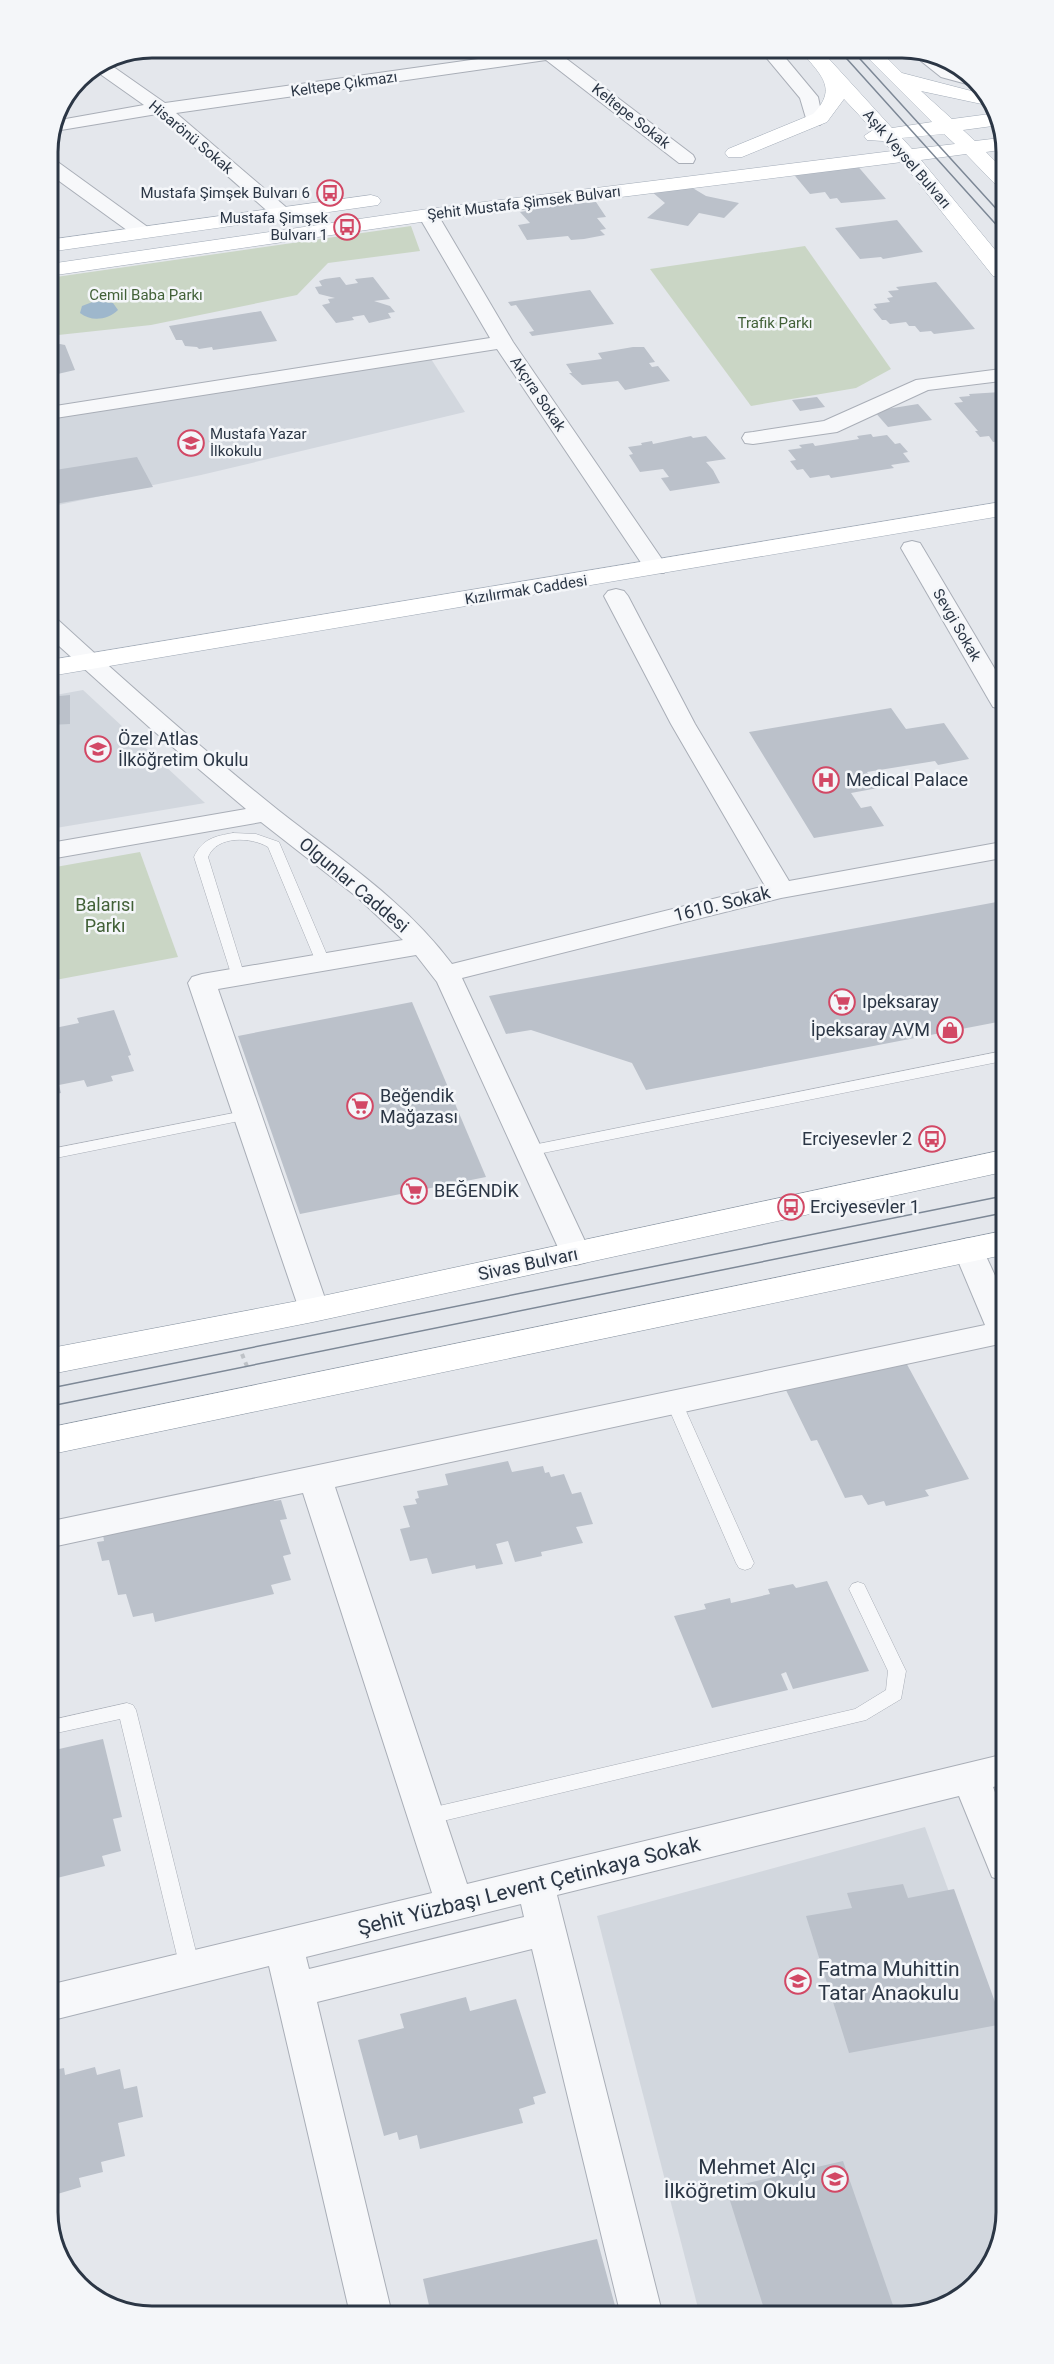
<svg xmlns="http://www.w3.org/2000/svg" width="1054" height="2364" viewBox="0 0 1054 2364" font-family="Roboto,sans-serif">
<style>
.built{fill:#d2d7de}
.green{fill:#cad6c5}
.water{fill:#9eb7cc}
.building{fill:#bbc1ca}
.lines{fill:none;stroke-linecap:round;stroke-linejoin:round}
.lane-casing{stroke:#a9aeb7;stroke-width:1}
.street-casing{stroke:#a9aeb7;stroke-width:2}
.primary-casing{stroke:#a3acb8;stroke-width:1}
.highway-casing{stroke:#8b96a3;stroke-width:1}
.path{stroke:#bec2c7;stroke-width:4;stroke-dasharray:4.5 4.5;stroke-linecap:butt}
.lane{fill:#f7f8fa;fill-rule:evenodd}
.street{fill:#f7f8fa;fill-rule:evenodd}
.primary{fill:#fff;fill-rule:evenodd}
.highway{fill:#fff;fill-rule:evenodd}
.tram{stroke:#7d8896;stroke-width:1.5}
.labels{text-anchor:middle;stroke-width:5;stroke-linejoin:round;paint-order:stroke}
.far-street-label{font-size:15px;fill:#2b3645;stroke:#f4f6f9}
.far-poi-label{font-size:15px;fill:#2b3645;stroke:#f4f6f9;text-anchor:end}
.far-park-label{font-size:15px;fill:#426138;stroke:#f4f6f9}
.poi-label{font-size:18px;fill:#2b3645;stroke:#f4f6f9;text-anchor:start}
.street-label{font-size:18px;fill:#2b3645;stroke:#f4f6f9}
.park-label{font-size:18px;fill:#426138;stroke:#f4f6f9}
.near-street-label{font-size:21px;fill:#2b3645;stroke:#f4f6f9}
.near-poi-label{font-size:21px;fill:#2b3645;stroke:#f4f6f9;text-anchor:start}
.rim{fill:none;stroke:#2b3645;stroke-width:3}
</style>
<rect width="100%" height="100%" fill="#e4e7ec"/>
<!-- built -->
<g class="built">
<polygon points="426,351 465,412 201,475 49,507 49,408"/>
<polygon points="83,690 205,803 50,829 50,696"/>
<polygon points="925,1827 1006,2046 1006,2212 988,2270 936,2310 699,2312 597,1916"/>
</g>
<!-- green -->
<g class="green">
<polygon points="411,226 420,251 328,263 297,295 151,325 49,336 49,278"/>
<polygon points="805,246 891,369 856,388 751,406 650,269"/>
<polygon points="140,852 178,957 50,981 50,868"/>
</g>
<!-- water -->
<path class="water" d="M95,301L113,303L118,310C108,320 91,322 80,313L82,306Z"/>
<!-- building -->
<g class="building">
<polygon points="855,163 886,199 841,203 837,198 830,199 825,192 810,194 791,171"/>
<polygon points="686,184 706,196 739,203 724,218 699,213 688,226 647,218 665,203 651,191"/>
<polygon points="555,202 558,205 596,202 606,217 597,218 606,229 600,230 605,235 584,239 571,240 568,236 527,240 518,225 530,223 520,212 526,211 522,205"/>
<polygon points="897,220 923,252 883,259 881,257 860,259 835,228"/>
<polygon points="340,277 346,285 358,283 355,279 373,277 390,299 374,301 390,306 395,312 388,313 391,318 369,323 364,315 352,317 354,320 336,323 322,305 330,303 328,299 335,298 319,294 315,287 322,286 319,281 325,279"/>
<polygon points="936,282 975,329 934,334 931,331 920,332 915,326 909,326 906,322 890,324 886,320 882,320 873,309 877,308 874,304 890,302 887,298 893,297 888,291 899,290 896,287"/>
<polygon points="590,290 614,324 532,336 529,332 534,331 516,305 511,306 508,302"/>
<polygon points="261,311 277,341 213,350 212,347 199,349 197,347 185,346 182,340 176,340 169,326"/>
<polygon points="60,344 65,345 75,370 49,376 49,346"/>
<polygon points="633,347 644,347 655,362 649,363 652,367 658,366 670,381 625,390 618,381 582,385 569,373 572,373 566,364 602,359 598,353"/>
<polygon points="1001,392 1001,441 993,442 989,436 980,437 975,431 978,431 954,403 963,402 959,397 970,396 969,394"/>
<polygon points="817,397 825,407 800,411 792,400"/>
<polygon points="918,404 932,420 888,427 874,411"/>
<polygon points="871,434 873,437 887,435 895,444 900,443 908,452 903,453 910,462 891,465 894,468 831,478 829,475 810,478 803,469 797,470 790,461 796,460 788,450 802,448 799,445 813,443 815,446 859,439 857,436"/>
<polygon points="691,436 693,438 706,436 726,459 706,462 713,470 720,483 670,491 661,478 669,477 663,469 640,472 629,455 633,454 628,447 642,445 641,443 652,441 653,444"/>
<polygon points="137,457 153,487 49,505 49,471"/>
<polygon points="70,695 70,724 50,725 50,697"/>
<polygon points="891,708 906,729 944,723 969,759 938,765 935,761 867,772 878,788 851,793 861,808 871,806 884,826 814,838 749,732"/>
<polygon points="1002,901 1003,1021 646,1090 632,1063 531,1030 506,1034 489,996"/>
<polygon points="412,1002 486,1177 300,1214 238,1036"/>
<polygon points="114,1010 131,1055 128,1056 134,1071 111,1076 113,1081 87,1087 84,1080 59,1085 61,1093 51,1095 50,1029 79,1023 77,1018"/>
<polygon points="903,1357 969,1479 925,1490 929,1496 886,1506 884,1501 868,1505 862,1495 845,1498 817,1440 811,1441 783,1384"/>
<polygon points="508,1461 512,1472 543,1466 545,1473 549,1472 551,1477 564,1474 572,1494 581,1492 593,1524 576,1527 583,1543 541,1552 542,1556 515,1562 508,1541 496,1544 503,1564 476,1569 475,1565 432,1574 427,1558 410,1561 400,1529 410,1527 403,1506 417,1504 415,1499 419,1498 417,1491 448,1485 445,1474"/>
<polygon points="272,1496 274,1501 281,1500 287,1519 280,1520 291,1554 283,1556 291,1580 271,1585 274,1594 155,1622 153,1613 133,1617 126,1594 118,1595 109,1560 102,1561 97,1542 104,1541 103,1535"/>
<polygon points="827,1581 869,1671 793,1689 786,1672 781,1674 788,1690 712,1708 674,1616 706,1609 704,1604 730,1598 731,1603 770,1594 768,1589 793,1584 796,1588"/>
<polygon points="103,1739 122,1817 113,1819 121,1851 102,1856 105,1866 53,1879 52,1746 58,1744 59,1749"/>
<polygon points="903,1884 908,1898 954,1889 1003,2024 849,2053 806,1916 852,1908 847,1893"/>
<polygon points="466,1997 470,2011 516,1999 546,2093 533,2097 535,2104 519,2109 523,2123 420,2149 417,2135 399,2140 397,2132 384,2136 358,2040 404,2028 400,2014"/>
<polygon points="95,2067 97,2075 120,2069 124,2089 137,2086 143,2117 118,2123 125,2156 101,2162 103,2172 79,2178 81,2187 54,2195 53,2070 64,2068 65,2075"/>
<polygon points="843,2161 895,2311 765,2312 726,2188"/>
<polygon points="597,2239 617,2313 431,2314 423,2279"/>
</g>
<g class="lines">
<!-- lane casing -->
<g class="lane-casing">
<g id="lane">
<path d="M233,833L256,834L279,842L330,962L328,965H318L316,962L268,847C251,837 217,835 208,857L245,977L238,981L233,980L194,857C202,839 215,836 233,833Z"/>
<polygon points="1003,1051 1003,1061 528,1156 521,1151 528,1146"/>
<polygon points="249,1110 254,1112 256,1115 254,1118 51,1159 51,1149"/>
<polygon points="674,1396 680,1398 682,1402 754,1563 751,1568 745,1570 739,1568 736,1563 666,1402 668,1398"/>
<polygon points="858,1582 864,1584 906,1671 901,1699 866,1720 426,1825 419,1823 417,1817 419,1811 426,1809 855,1709 886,1690 888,1671 849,1589 852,1584"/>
<polygon points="127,1703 133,1705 136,1710 200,1968 197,1974 190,1977 183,1974 180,1968 120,1719 52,1734 52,1720"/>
</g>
</g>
<!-- street casing -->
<g class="street-casing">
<g id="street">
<polygon points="778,49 818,97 823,121 820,125 808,125 800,98 760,50"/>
<polygon points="571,51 564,57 693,155 695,159 693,163 679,163 546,60 176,113 287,208 290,212 280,218 273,216 157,114 55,131 60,120 144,105 93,69 105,61 165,103 528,52"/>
<polygon points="915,51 969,75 978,87 941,77 916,57"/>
<polygon points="48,159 55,160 149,228 152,232 149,236 135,236 48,173"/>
<polygon points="428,209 438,215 513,342 668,568 664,573 648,573 497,349 49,419 49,407 490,338 418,215"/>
<polygon points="1001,369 1001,381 928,390 837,432 753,444 745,443 742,438 745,433 753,432 824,421 916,380"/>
<polygon points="912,541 920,543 923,548 1002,681 1002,709 993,707 990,702 901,548 904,543"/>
<path d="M616,589L624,591L628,596L695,724L789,881L1002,842V858L781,898L462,978L591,1254L587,1262L576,1265L565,1262L561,1254L437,982L416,955L218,989L329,1310L324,1318L313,1321L302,1318L188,983L192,977L202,974L403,940L357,897L261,822L50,859V843L246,809L149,727L49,637V617L57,619C129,685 202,749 278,810C339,858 405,901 452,964L765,886L671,724L604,596L608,591Z"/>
<path d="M968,1238L979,1241L1004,1295V1343L335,1487L467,1884L1005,1754V1784L993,1787L1005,1818V1882L992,1877L959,1796L557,1895L662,2312H620L532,1949L317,2002L392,2314H350L269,1966L53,2020V1984L432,1893L303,1493L52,1547V1521L985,1325L953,1249L957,1241ZM521,1904L524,1917L309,1969L306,1957Z"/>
</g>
</g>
<!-- primary casing -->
<g class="primary-casing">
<g id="primary">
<path d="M800,49H820L892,128L932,122L859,49H878L902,73L983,94L991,106L921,91L952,119L997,113L1000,125L963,130L975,141L1000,138V150L986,152L1000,166L1001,185L994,183L966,154L921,160L1001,257V277L993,276L902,162L428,221L49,276V264L428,209L892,151L883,141L867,140L864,136L873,130L844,99L827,122L742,157H728L725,153L728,149L813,114C841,86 816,72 800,49ZM944,134L955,144L912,149L902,138Z"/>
<polygon points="371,195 378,197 381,201 378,205 48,252 48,240"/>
<polygon points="1001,502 1001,516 50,676 50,660"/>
</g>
</g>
<!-- highway casing -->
<g class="highway-casing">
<g id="highway">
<polygon points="1003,1150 1003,1172 313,1322 51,1374 51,1348 313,1298"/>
<polygon points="1003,1231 1003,1255 52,1454 52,1427"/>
</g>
</g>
<!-- path -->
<polyline class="path" points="242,1354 248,1369"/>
<!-- lane -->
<use href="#lane" class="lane"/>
<!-- street -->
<use href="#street" class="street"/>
<!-- primary -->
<use href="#primary" class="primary"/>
<!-- highway -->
<use href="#highway" class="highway"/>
<!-- tram -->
<g class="tram">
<polyline points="838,49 1001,230"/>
<polyline points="851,49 1001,214"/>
<polyline points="51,1388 1003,1196"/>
<polyline points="51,1406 1003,1213"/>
</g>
</g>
<!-- icons -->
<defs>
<g id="bus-ring" transform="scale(1.35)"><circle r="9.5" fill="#f4f6f9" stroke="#d24865" stroke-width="1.5"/><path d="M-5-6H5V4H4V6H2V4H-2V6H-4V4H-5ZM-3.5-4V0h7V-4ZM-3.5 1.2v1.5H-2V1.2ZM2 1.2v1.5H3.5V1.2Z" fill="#d24865"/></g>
<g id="school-ring" transform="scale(1.35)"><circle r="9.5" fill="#f4f6f9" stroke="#d24865" stroke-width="1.5"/><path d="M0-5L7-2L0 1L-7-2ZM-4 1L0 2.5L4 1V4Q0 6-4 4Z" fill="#d24865"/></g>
<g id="hospital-ring" transform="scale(1.35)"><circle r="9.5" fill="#f4f6f9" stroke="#d24865" stroke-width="1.5"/><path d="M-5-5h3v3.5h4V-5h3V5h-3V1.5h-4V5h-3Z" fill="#d24865"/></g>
<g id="supermarket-ring" transform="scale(1.35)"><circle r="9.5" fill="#f4f6f9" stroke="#d24865" stroke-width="1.5"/><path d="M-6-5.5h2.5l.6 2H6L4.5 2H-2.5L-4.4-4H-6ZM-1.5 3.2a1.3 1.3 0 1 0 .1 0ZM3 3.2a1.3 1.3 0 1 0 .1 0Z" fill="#d24865"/></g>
<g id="shop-ring" transform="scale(1.35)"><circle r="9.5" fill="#f4f6f9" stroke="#d24865" stroke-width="1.5"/><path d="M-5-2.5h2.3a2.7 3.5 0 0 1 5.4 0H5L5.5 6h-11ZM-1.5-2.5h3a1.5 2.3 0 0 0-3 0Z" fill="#d24865"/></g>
</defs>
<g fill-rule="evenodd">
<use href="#bus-ring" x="330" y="193"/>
<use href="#bus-ring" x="347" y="227"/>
<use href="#school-ring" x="191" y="443"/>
<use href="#school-ring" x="98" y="749"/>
<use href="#hospital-ring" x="826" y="780"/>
<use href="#supermarket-ring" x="842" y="1002"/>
<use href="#shop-ring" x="950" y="1030"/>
<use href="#supermarket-ring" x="360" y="1106"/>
<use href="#bus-ring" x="932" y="1139"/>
<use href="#supermarket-ring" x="414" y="1191"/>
<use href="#bus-ring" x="791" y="1207"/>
<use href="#school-ring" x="798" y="1981"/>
<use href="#school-ring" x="835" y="2179"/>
</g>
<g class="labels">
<!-- far-street labels -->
<g class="far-street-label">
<text transform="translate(344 84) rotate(-8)" y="5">Keltepe Çıkmazı</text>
<text transform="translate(631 116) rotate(38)" y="5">Keltepe Sokak</text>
<text transform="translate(191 137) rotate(40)" y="5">Hisarönü Sokak</text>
<text transform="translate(907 159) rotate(49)" y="5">Aşık Veysel Bulvarı</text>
<text transform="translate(524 203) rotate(-7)" y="5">Şehit Mustafa Şimsek Bulvarı</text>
<text transform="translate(538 394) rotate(56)" y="5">Akçıra Sokak</text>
<text transform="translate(526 590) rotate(-9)" y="5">Kızılırmak Caddesi</text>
<text transform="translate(957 625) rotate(60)" y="5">Sevgi Sokak</text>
</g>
<!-- far-poi labels -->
<g class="far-poi-label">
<text x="310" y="198">Mustafa Şimşek Bulvarı 6</text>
<text x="328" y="223">Mustafa Şimşek<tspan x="328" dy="17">Bulvarı 1</tspan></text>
<text x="210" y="439" text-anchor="start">Mustafa Yazar<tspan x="210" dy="17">İlkokulu</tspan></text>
</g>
<!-- far-park labels -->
<g class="far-park-label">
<text x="146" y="300">Cemil Baba Parkı</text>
<text x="775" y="328">Trafik Parkı</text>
</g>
<!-- poi labels -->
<g class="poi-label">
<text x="118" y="745">Özel Atlas<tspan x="118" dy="21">İlköğretim Okulu</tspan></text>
<text x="846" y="786">Medical Palace</text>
<text x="862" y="1008">Ipeksaray</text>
<text x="930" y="1036" text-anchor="end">İpeksaray AVM</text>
<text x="380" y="1102">Beğendik<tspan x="380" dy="21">Mağazası</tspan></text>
<text x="912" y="1145" text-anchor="end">Erciyesevler 2</text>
<text x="434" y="1197">BEĞENDİK</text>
<text x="810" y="1213">Erciyesevler 1</text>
</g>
<!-- street labels -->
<g class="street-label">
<text transform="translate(354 885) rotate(40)" y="6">Olgunlar Caddesi</text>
<text transform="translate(722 904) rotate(-14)" y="6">1610. Sokak</text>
<text transform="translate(528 1264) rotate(-12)" y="6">Sivas Bulvarı</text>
</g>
<!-- park labels -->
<g class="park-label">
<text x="105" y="911">Balarısı<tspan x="105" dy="21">Parkı</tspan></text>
</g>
<!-- near-street labels -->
<g class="near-street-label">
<text transform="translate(529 1886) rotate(-14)" y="7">Şehit Yüzbaşı Levent Çetinkaya Sokak</text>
</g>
<!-- near-poi labels -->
<g class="near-poi-label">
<text x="818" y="1976">Fatma Muhittin<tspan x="818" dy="24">Tatar Anaokulu</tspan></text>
<text x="816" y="2174" text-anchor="end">Mehmet Alçı<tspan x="816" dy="24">İlköğretim Okulu</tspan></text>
</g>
</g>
<!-- crop -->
<path d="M0 0H1054V2364H0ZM152 58H902A94 94 0 0 1 996 152V2212A94 94 0 0 1 902 2306H152A94 94 0 0 1 58 2212V152A94 94 0 0 1 152 58Z" fill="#f4f6f9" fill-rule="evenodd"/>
<path class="rim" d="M152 58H902A94 94 0 0 1 996 152V2212A94 94 0 0 1 902 2306H152A94 94 0 0 1 58 2212V152A94 94 0 0 1 152 58Z"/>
</svg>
